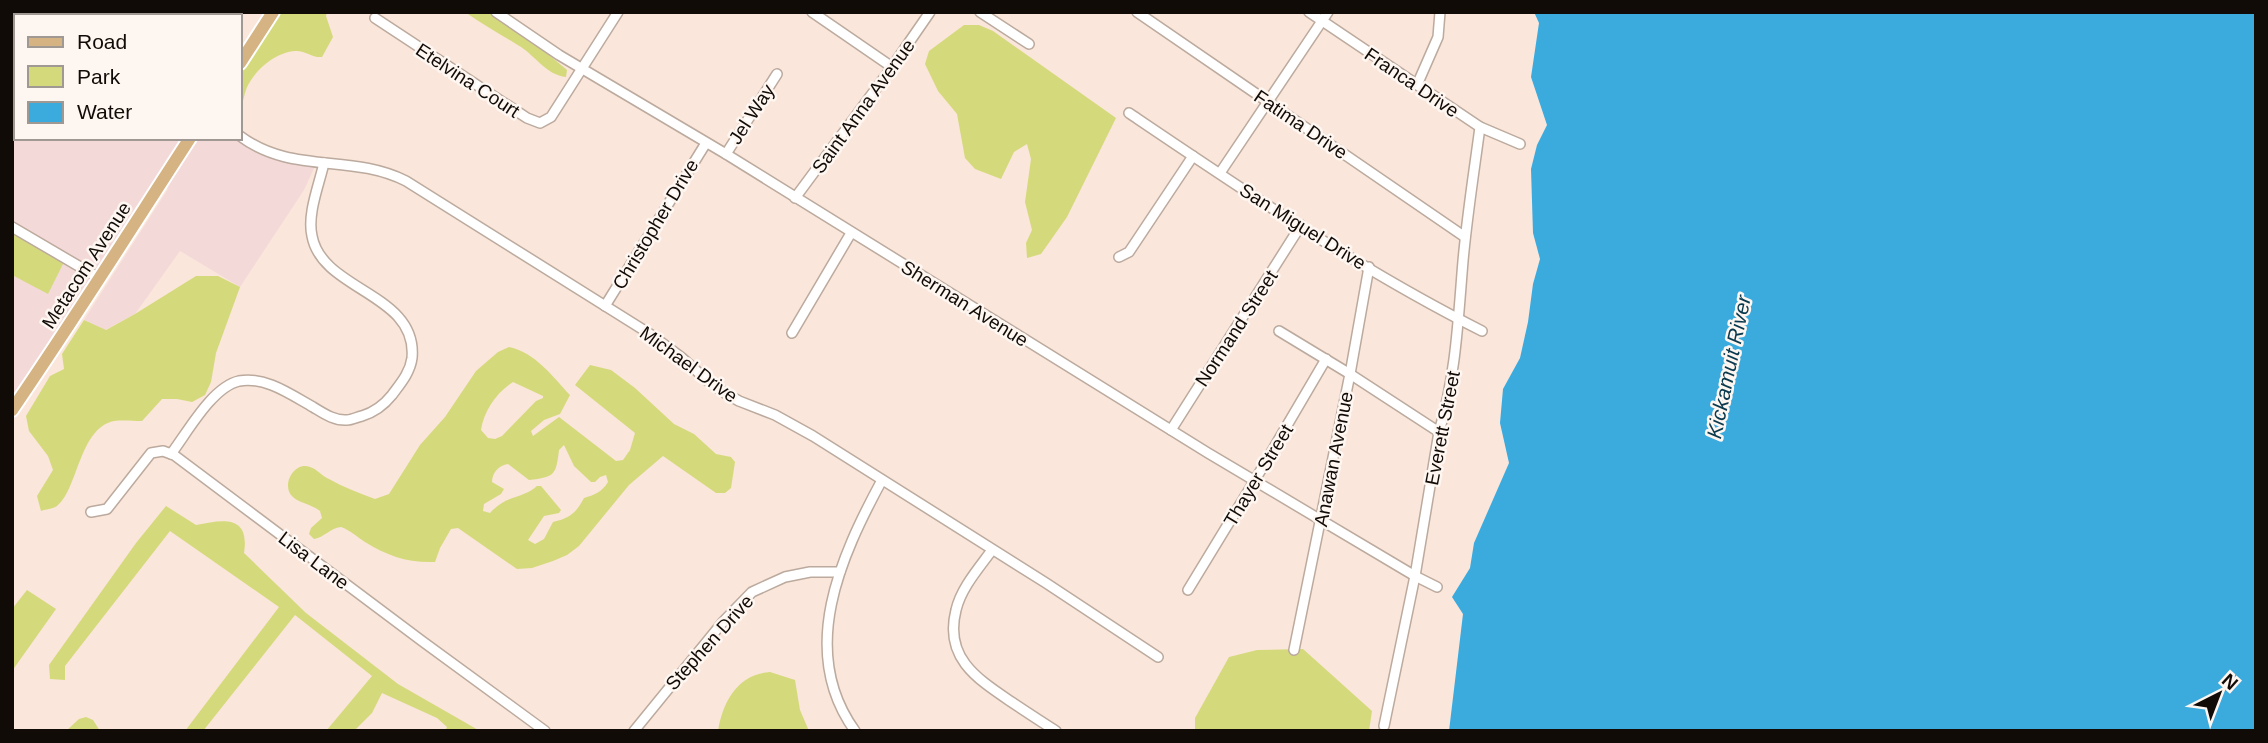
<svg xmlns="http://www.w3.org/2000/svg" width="2268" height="743" viewBox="0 0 2268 743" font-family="Helvetica,sans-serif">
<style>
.commercial{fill:#f4d9d9}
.industrial{fill:#eddecb}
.green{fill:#d4da7b;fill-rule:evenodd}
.water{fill:#3baadd}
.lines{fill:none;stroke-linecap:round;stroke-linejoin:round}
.minor-casing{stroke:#bcaa9e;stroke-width:12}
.major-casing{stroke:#fff;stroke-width:16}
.minor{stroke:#fff;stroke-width:9}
.major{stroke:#d5b383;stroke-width:12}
.labels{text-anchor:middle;stroke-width:5;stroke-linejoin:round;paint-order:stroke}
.street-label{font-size:19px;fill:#110b07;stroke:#fef6f1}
.water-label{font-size:21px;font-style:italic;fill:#09394e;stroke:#fef6f1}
</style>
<rect width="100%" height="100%" fill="#fae6da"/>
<!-- commercial -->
<polygon class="commercial" points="12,12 37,12 42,16 16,16 16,138 233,138 270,157 315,166 304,190 240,287 180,251 135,314 105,330 84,320 168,189 153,181 24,385 12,399 12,275 28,282 12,231"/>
<!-- industrial -->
<polygon class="industrial" points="62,12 177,12 173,16 67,16"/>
<!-- green -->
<g class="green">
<path d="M277,12H327L326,16L333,37L322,57C312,58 305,50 295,51C276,52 255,70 247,87C244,95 242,105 240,114V71Z"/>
<path d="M465,12H490L537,45L567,70L566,77C547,75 536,57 521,47C502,35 483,25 465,12Z"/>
<polygon points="964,25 979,25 993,31 1116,118 1067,217 1041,254 1027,258 1026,243 1032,230 1025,202 1031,159 1027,144 1014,152 1001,179 975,169 965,158 957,114 938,91 925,64 929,51"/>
<polygon points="12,231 64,262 48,294 12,275"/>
<path d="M196,276H218L240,287L216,353L211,382L205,395L192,402L177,399H162L142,421C133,421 123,420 114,421C79,428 78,490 57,506C53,509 46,509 41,511L37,496L53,470L48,456L29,431L26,416L50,376L64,369L62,354L84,320L106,330L135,314Z"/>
<path d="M509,347C536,353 552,376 570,395L560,414L544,420L531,431L533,436L559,417L616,461L623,460L630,450L635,433L575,385L590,365L611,370L635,388L674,424L694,434L716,454L731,457L735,462L731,488L725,493H716L663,456L629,485L579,546L567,555L553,561L532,568L517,569L458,528L451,529L440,548L435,562C407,563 388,556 365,542C357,537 350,530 341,527C330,528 325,537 314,539L309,534L311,528L322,518L320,511C312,504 297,503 291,495C282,483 295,461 310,467C317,469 322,476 329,479C343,487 359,493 375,499L389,494L420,445L445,417L476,371L498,352ZM513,382L543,396V398L536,401L502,436L495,439L488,438L481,430C484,411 496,393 513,382ZM564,445L574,466L591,482H595L600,477L606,475L608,482C602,492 594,495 584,498C576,513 570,518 553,522L544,539L535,544L528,540L544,516L559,513L561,510L541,486H537C523,499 507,494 490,513L483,511L484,504L501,494L504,489L492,482C492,473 499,465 508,464L529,480C555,477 556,475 559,450Z"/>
<path d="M166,506L196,525C224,519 250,515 244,553L306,613L398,684L480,731H445L447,727L437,718L382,693L372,713L354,731H326L372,676L295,615L203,731H185L279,607L170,531L65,666V680L50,679L49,665L136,543Z"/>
<polygon points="27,590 56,609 12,671 12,609"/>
<polygon points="1303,649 1372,711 1369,731 1195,731 1195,718 1229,657 1257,650"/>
<path d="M770,672L795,680L800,710L809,731H718C723,701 738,674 770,672Z"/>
<polygon points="86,717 93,720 100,731 66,731 79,719"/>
</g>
<!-- water -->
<polygon class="water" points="1534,12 2256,12 2256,731 1449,731 1463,614 1452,597 1470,568 1474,543 1509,463 1500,423 1503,389 1520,358 1528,322 1533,284 1540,259 1533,233 1531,169 1537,145 1547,125 1531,77 1539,23"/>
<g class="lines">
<!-- minor casing -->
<g class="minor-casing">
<g id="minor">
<polyline points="496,12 559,55 726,154 1208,453 1415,576 1437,587"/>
<polyline points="812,12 892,67"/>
<polyline points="980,12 1029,44"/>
<polyline points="1137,12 1465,237"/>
<polyline points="1309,12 1480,127 1520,144"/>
<polyline points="375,18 527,118 540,123 551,117 618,12"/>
<polyline points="1417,85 1438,37 1440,12"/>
<path d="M1129,113C1243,190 1359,269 1482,331"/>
<path d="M240,136C292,175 350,153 406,181L650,334L681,357L709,382L725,393L739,401L775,415L813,436L1046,583L1158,657"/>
<polyline points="726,154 777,74"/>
<polyline points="1220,173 1328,12"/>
<polyline points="795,198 892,67 930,12"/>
<polyline points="12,227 99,278"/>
<polyline points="1119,257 1129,252 1193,156"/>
<polyline points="605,306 706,143"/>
<polyline points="1279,331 1350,374 1439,432"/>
<polyline points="792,333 851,233"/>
<polyline points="1171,430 1301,225"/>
<path d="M171,454C187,433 212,387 239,381C265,376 290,394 313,407C323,413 334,421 347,420C352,420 357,417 362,416C375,412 384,405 392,395C400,384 410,373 412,358C418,293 322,291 312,236C307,214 319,185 324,163"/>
<polyline points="91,512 107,509 151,453 163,451 174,455 422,641 545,731"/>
<path d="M992,550C979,568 961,588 956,610C944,657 976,678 1010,701C1025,711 1040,721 1056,731"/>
<polyline points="1188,590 1255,480 1326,359"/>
<polyline points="1294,650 1350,374 1369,267"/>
<path d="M1384,726L1415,576L1439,432C1456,374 1458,321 1463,261C1467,216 1474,172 1480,127"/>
<polyline points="634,731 722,623 752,592 785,577 810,572 840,572"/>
<path d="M855,731C797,651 841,556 882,480"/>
</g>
</g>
<!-- major casing -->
<g class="major-casing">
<g id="major">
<polyline points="51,12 56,16"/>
<polyline points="240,63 273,12"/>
<path d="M12,410C73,321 131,229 190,138"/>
</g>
</g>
<!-- minor -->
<use href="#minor" class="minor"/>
<!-- major -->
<use href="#major" class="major"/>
</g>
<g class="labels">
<!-- street labels -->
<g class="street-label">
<text transform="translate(468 80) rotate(33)" y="7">Etelvina Court</text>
<text transform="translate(1412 82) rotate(34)" y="7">Franca Drive</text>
<text transform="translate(863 106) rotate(-54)" y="7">Saint Anna Avenue</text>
<text transform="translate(751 114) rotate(-57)" y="7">Jel Way</text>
<text transform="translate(1301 124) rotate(34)" y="7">Fatima Drive</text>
<text transform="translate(655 224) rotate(-59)" y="7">Christopher Drive</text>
<text transform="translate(1303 226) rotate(32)" y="7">San Miguel Drive</text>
<text transform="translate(86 265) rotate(-57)" y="7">Metacom Avenue</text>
<text transform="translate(965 303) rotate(32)" y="7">Sherman Avenue</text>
<text transform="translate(1236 328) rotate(-57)" y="7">Normand Street</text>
<text transform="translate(689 364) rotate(36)" y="7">Michael Drive</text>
<text transform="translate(1442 428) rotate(-79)" y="7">Everett Street</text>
<text transform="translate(1333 459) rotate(-79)" y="7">Anawan Avenue</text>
<text transform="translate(1258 475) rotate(-59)" y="7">Thayer Street</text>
<text transform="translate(314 560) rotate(37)" y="7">Lisa Lane</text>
<text transform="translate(709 642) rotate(-48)" y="7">Stephen Drive</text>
</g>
<!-- water labels -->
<g class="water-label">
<text transform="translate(1729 367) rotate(-78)" y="7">Kickamuit River</text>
</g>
</g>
<!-- border -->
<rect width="2268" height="743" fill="none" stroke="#110b07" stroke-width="28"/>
<!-- legend -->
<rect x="14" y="14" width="228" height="126" fill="#fef6f1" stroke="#9f9893" stroke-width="2"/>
<rect x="28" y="37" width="35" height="10" fill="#d5b383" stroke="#9f9893" stroke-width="2"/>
<text x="77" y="49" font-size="21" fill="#110b07">Road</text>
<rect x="28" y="66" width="35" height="21" fill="#d4da7b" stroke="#9f9893" stroke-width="2"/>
<text x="77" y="84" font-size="21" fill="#110b07">Park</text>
<rect x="28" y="102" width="35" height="21" fill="#3baadd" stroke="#9f9893" stroke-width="2"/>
<text x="77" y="119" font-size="21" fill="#110b07">Water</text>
<!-- north arrow -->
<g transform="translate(2219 694) rotate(42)" stroke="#fef6f1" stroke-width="5" paint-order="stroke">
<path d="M0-5L12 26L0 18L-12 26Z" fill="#110b07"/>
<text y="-10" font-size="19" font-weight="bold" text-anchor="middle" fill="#110b07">N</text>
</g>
</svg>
